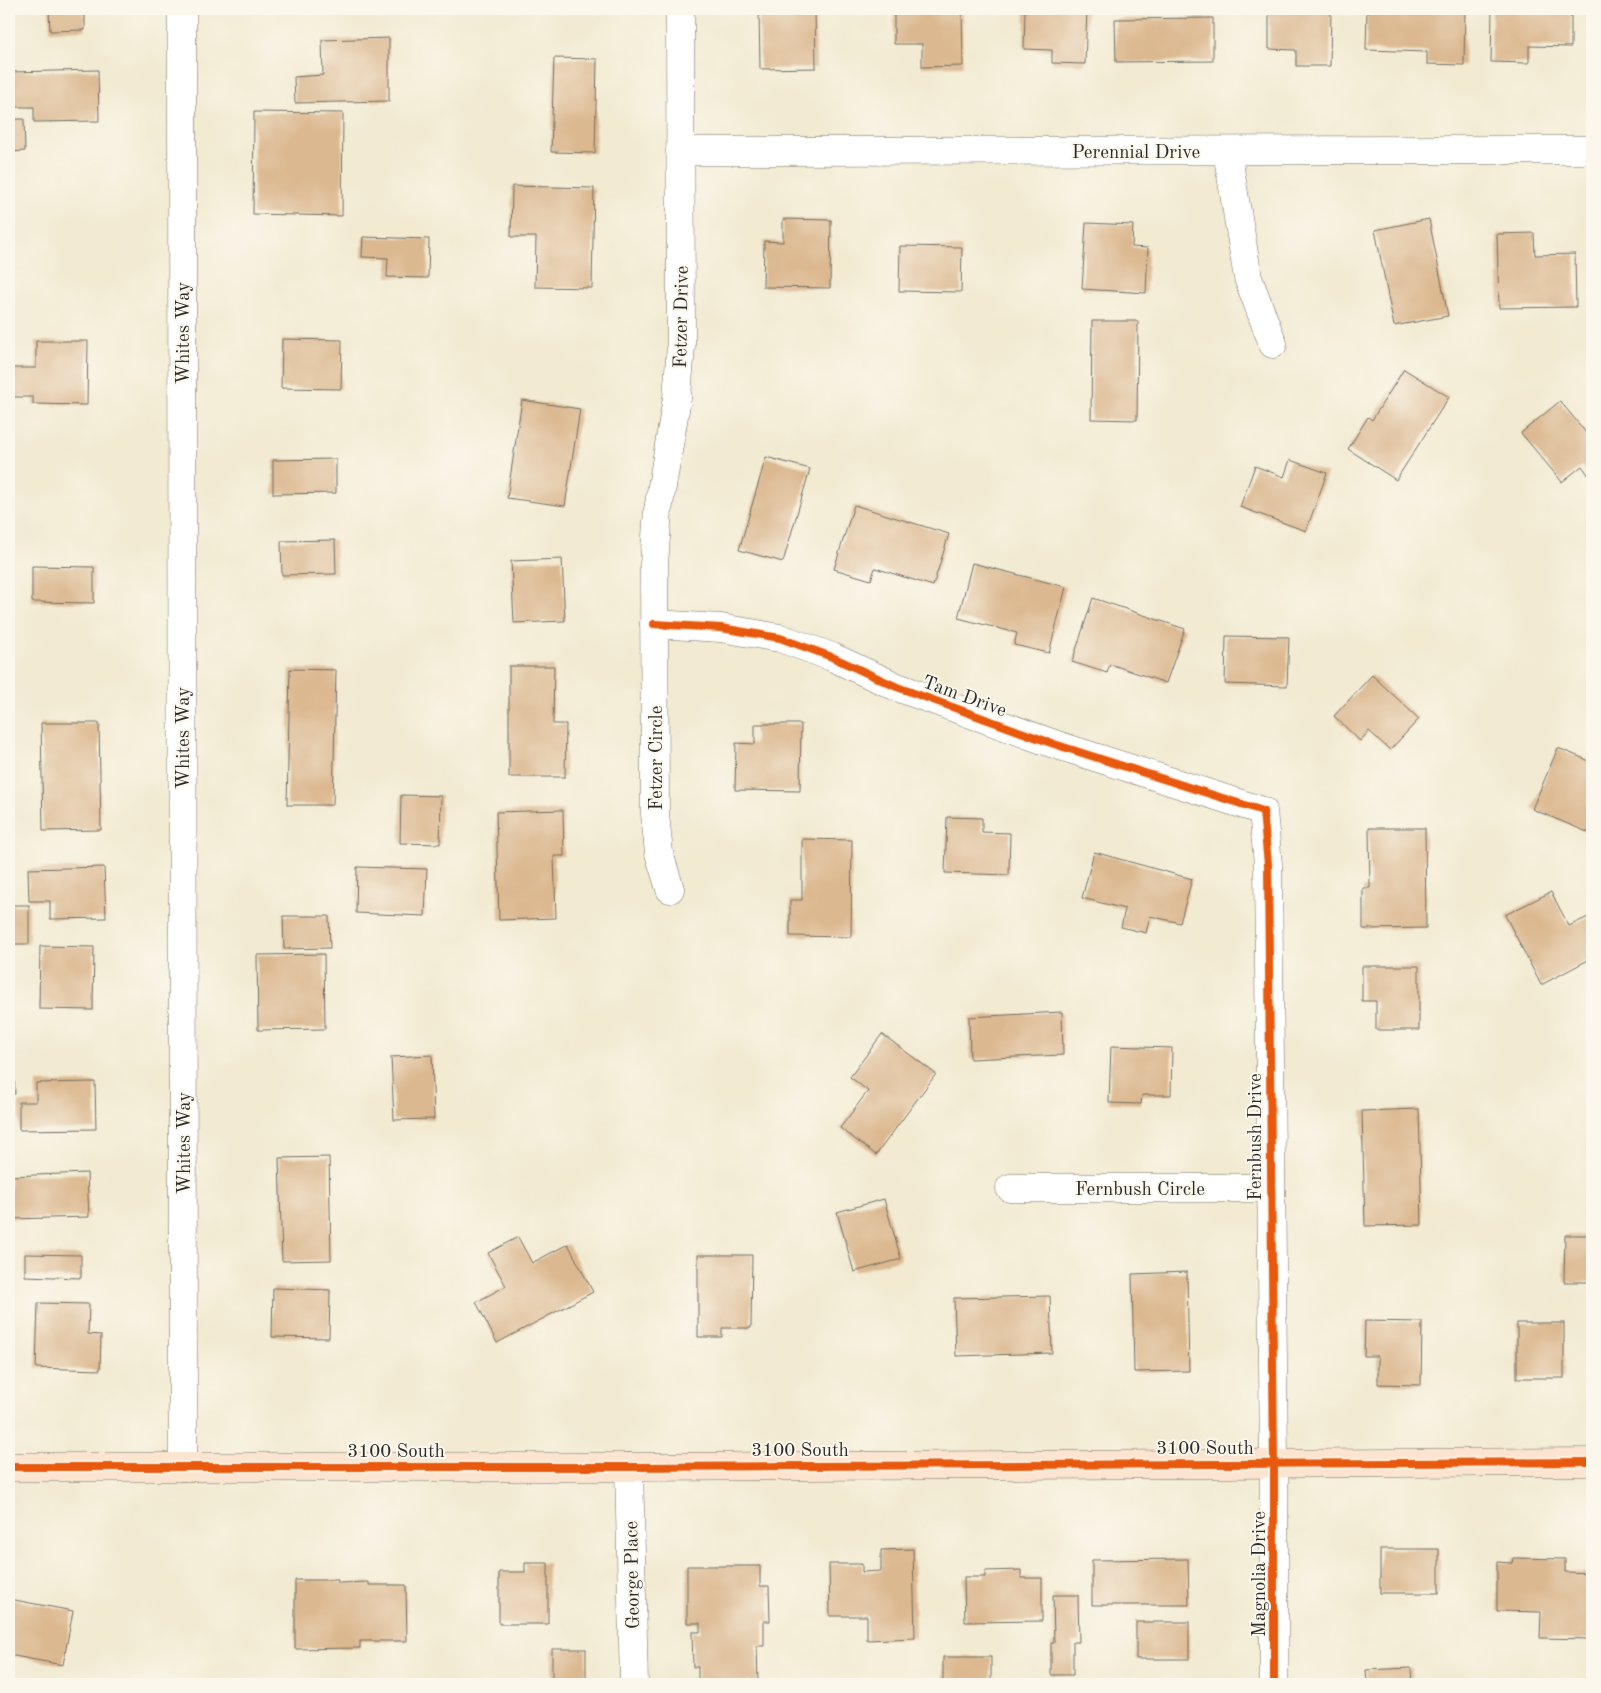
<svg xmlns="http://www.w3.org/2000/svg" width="1601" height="1693" viewBox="0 0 1601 1693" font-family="'Old Standard TT',serif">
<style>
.building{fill:#dbb88f}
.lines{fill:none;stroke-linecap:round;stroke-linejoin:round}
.street-casing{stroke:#716e65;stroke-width:29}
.secondary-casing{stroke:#716e65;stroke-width:29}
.street{stroke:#fff;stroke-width:28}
.secondary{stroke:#fce5d0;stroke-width:28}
.cycleway-casing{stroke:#fbf7ec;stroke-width:11}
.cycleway{stroke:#e8590c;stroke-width:8}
.labels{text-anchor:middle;stroke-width:4;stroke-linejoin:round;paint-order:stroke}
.street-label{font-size:19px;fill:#2b2b2b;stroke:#fbf7ec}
</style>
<rect width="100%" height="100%" fill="#fbf7ec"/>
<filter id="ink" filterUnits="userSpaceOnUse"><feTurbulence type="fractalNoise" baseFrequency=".02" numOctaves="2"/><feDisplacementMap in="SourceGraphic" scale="10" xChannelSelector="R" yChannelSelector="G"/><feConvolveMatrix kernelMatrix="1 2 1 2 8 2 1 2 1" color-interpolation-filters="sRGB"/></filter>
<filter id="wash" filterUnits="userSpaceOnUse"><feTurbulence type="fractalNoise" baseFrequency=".0096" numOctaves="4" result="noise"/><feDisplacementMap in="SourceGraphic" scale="20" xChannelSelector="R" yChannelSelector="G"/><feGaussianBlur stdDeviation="1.12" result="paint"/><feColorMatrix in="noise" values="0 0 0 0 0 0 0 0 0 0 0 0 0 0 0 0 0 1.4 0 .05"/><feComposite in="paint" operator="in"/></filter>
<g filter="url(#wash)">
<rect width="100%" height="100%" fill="#f2ead1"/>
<g id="blocks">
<!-- building -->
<g class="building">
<polygon points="49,9 85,9 85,30 50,31"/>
<polygon points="759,9 815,9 816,68 760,69"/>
<polygon points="894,9 962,9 963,66 922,67 922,44 894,44"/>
<polygon points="1025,9 1087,9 1085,64 1052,63 1052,50 1024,49"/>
<polygon points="1269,9 1331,10 1330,66 1296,66 1296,50 1269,49"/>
<polygon points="1367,9 1465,9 1464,65 1427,64 1427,52 1366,50"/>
<polygon points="1492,9 1571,9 1571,47 1529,46 1529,63 1491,62"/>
<polygon points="1213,18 1213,61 1116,62 1115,19"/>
<polygon points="389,38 389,101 295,103 294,77 323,75 322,40"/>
<polygon points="554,58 597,59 595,153 551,152"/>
<polygon points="98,70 99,121 34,122 34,107 10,107 9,72"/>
<polygon points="254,112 343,113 342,216 253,214"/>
<polygon points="9,119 24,119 25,151 9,152"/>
<polygon points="512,186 594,188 592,288 535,287 536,237 511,237"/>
<polygon points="783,219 831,220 830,288 763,287 764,241 783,242"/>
<polygon points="1429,219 1448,316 1394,326 1375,230"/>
<polygon points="1086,223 1133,225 1132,247 1148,248 1146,293 1082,289"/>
<polygon points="1534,233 1535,255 1575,254 1576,307 1499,308 1497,234"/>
<polygon points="363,237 429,239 428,278 387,277 388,258 362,257"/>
<polygon points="900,246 962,247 961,292 899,291"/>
<polygon points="1092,321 1138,321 1137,420 1091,419"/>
<polygon points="282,339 342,340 341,389 281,388"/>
<polygon points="36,341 88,341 87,405 33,404 33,397 9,397 9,368 36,368"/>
<polygon points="1404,369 1449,397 1396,480 1348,449 1368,417 1372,420"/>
<polygon points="522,400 580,409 565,506 507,498"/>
<polygon points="1560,401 1588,435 1592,432 1592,480 1582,466 1562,482 1521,433"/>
<polygon points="766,457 810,469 783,562 739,550"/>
<polygon points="336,459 336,493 273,494 273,460"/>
<polygon points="1290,460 1327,473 1306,531 1240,507 1255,466 1284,477"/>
<polygon points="854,505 949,534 933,586 875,568 871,580 834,569"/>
<polygon points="335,540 336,574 282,575 281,541"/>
<polygon points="562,559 565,621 514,623 511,561"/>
<polygon points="972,563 1066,587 1049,653 1014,645 1017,633 958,618"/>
<polygon points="32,566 94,567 94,603 32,602"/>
<polygon points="1093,598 1185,629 1166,683 1110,664 1107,673 1072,662"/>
<polygon points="1226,636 1289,637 1287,686 1225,684"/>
<polygon points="509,666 554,666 553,724 566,724 565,777 509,777"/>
<polygon points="290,669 336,670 333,805 287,805"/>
<polygon points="1372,675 1419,719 1390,750 1369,731 1360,741 1334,716"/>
<polygon points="41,723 99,723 101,830 43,831"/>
<polygon points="755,724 801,724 800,791 735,790 736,743 755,744"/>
<polygon points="1558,748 1592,762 1592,834 1532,809"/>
<polygon points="401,795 441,796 440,844 400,843"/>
<polygon points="563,810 564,856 554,856 556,918 499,920 496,812"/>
<polygon points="947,817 982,818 982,832 1010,833 1009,875 945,873"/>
<polygon points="1369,828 1425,828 1426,928 1363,929 1363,888 1370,888"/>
<polygon points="802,839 852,840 851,937 790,936 790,900 802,900"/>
<polygon points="1094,852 1192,879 1180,923 1150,916 1146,933 1121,927 1125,909 1082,898"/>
<polygon points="104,867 106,918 50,919 50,901 29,901 28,869"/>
<polygon points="357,867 427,869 425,916 356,913"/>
<polygon points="1551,892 1569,926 1590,916 1592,920 1592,958 1541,985 1505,915"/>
<rect x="9" y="905" width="20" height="39"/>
<polygon points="283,916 329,916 330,948 284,949"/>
<polygon points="40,946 94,947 93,1010 39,1009"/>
<polygon points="324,954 325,1029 258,1030 257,955"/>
<polygon points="1362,966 1419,966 1419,1030 1376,1030 1376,1001 1362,1001"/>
<polygon points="1062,1012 1063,1055 970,1059 969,1017"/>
<polygon points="882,1034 936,1074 876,1155 840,1128 868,1091 850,1077"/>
<polygon points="1111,1046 1172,1048 1171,1095 1142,1095 1141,1104 1109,1103"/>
<polygon points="432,1055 434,1119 394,1120 391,1057"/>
<polygon points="9,1056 13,1056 15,1094 9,1094"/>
<polygon points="95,1082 96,1129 19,1130 19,1102 36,1102 36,1083"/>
<polygon points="1419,1109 1422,1225 1365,1226 1362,1111"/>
<polygon points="329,1157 331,1260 282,1261 279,1158"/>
<polygon points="87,1173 89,1217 11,1219 10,1176"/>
<polygon points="884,1199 901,1259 854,1272 837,1212"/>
<polygon points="1565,1235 1592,1235 1592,1282 1564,1282"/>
<polygon points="518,1237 532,1263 568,1244 593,1292 497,1343 476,1302 506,1286 488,1253"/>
<polygon points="25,1254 81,1255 81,1278 25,1276"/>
<polygon points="698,1255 752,1255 751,1328 722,1328 722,1337 698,1337"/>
<polygon points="1187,1272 1189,1371 1134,1372 1132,1274"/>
<polygon points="273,1288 330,1290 329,1338 272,1337"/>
<polygon points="1050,1296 1052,1353 956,1356 954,1298"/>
<polygon points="38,1303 89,1304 88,1334 101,1335 100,1370 36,1368"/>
<polygon points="1365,1321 1422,1322 1421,1385 1378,1384 1378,1356 1364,1356"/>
<rect x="1517" y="1323" width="47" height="55"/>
<polygon points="913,1549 915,1638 867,1640 867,1616 830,1616 829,1564 862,1564 862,1572 881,1571 881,1550"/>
<rect x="1380" y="1549" width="59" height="44"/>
<polygon points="1513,1558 1565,1559 1565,1572 1592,1573 1592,1613 1591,1613 1590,1639 1540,1638 1541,1612 1497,1611 1497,1562 1512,1563"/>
<polygon points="1188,1559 1189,1605 1092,1605 1092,1560"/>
<polygon points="525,1563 548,1563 548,1624 499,1624 499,1572 525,1572"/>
<polygon points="687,1566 760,1566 760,1586 769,1586 770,1621 764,1621 764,1646 757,1646 758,1682 698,1682 698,1667 693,1667 692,1632 700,1632 700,1623 687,1623"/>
<polygon points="1021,1570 1021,1578 1042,1578 1042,1621 965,1622 964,1577 985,1577 985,1571"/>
<polygon points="295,1580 338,1580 338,1583 369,1582 369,1585 406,1585 407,1641 360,1641 360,1648 295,1649"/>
<polygon points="1053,1595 1078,1595 1079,1642 1073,1642 1073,1675 1051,1675 1051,1643 1054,1643"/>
<polygon points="9,1599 73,1611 63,1665 9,1655"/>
<rect x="1136" y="1622" width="53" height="37"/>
<rect x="552" y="1649" width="34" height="34"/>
<rect x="943" y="1657" width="48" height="27"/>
<polygon points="1411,1668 1412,1684 1367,1684 1366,1670"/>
</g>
</g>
</g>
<g filter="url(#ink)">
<use href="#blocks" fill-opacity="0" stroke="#716e65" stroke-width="1"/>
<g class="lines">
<!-- street casing -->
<g class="street-casing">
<g id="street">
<polyline points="182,9 183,1467"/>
<polyline points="680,151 1592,150"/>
<polyline points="1227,151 1248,278 1273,344"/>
<polyline points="654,624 721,628 780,638 832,657 897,687 1054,744 1263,811 1268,864 1274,1463 1274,1684"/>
<polyline points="670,889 659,853 655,814 654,564 658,510 677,398 681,345 680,9"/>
<polyline points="1010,1188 1270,1188"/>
<polyline points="629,1467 634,1684"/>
</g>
</g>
<!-- secondary casing -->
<g class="secondary-casing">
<polyline id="secondary" points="9,1467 629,1467 1592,1462"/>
</g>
<!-- street -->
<use href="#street" class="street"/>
<!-- secondary -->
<use href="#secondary" class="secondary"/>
<!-- cycleway casing -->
<g class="cycleway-casing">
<g id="cycleway">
<polyline points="654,624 721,628 780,638 832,657 897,687 1054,744 1263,811 1268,864 1274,1463 1274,1684"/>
<polyline points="9,1467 629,1467 1592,1462"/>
</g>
</g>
<!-- cycleway -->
<use href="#cycleway" class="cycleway"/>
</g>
</g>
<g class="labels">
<!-- street labels -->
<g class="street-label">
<text x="1136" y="158">Perennial Drive</text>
<text transform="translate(680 317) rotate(-89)" y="7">Fetzer Drive</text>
<text transform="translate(182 333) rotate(-90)" y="7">Whites Way</text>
<text transform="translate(965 695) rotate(20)" y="7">Tam Drive</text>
<text transform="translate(182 738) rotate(-90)" y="7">Whites Way</text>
<text transform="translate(655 758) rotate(-90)" y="7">Fetzer Circle</text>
<text transform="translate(1254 1137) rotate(-90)" y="7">Fernbush Drive</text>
<text transform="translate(183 1143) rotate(-90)" y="7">Whites Way</text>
<text x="1140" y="1195">Fernbush Circle</text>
<text x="1205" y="1454">3100 South</text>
<text x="800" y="1456">3100 South</text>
<text x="396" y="1457">3100 South</text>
<text transform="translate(1258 1574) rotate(-90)" y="7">Magnolia Drive</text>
<text transform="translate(631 1575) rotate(-91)" y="7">George Place</text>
</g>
</g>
<!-- margin -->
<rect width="1601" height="1693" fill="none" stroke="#fbf7ec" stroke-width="30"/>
</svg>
